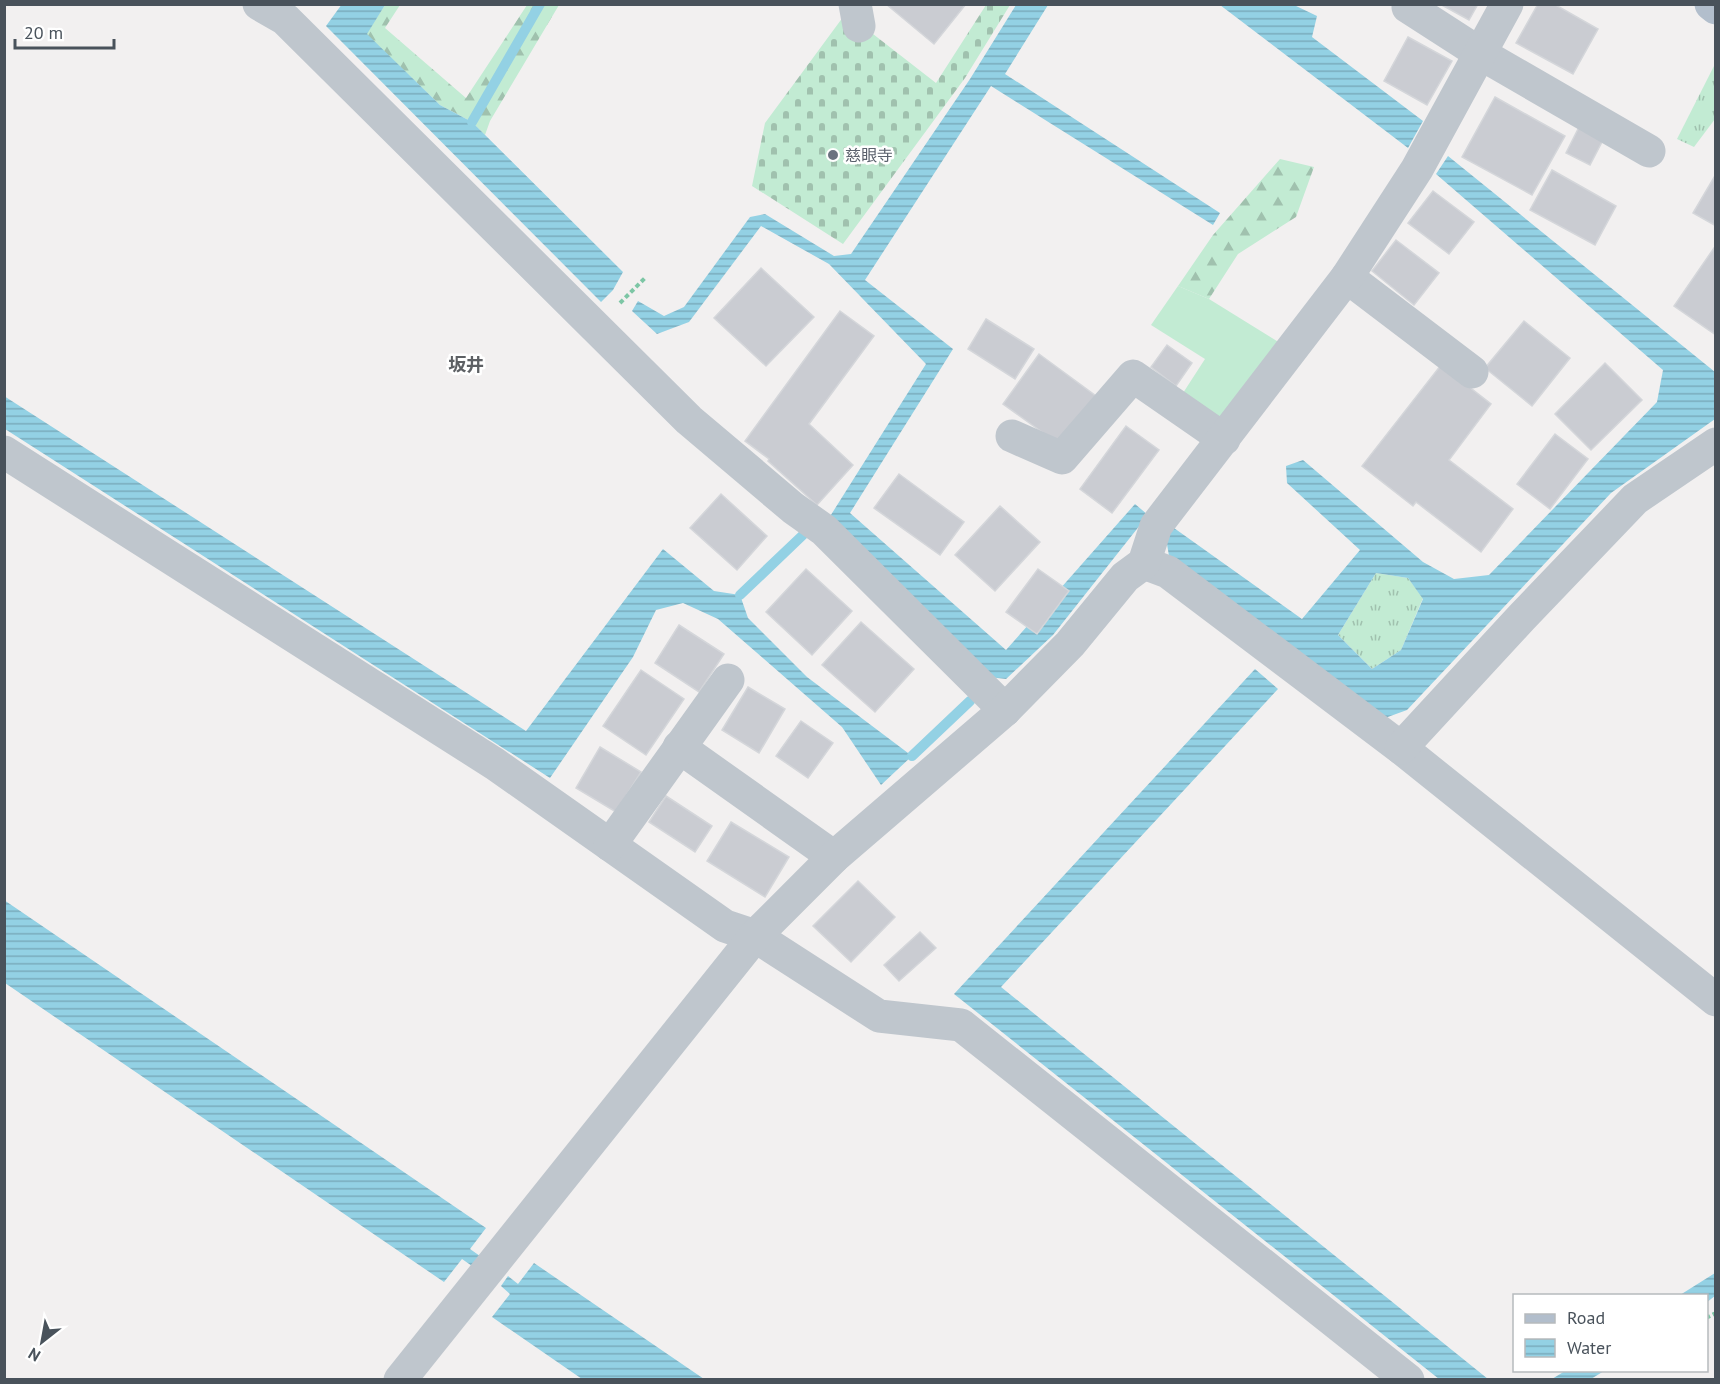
<svg xmlns="http://www.w3.org/2000/svg" width="1720" height="1384" viewBox="0 0 1720 1384" font-family="'PT Sans','Noto Sans JP',sans-serif">
<style>
.grass{fill:url(#grass-tufts)}
.forest{fill:url(#forest-firs)}
.cemetery{fill:url(#cemetery-stones)}
.garden{fill:#c2ebd3}
.water{fill:url(#water-rules);fill-rule:evenodd}
.lines{fill:none;stroke-linecap:round;stroke-linejoin:round}
.stream{stroke:#93d1e4;stroke-width:10}
.building{fill:#caccd2;stroke:#d4d6da;stroke-width:1.5}
.path{stroke:#7dc6a5;stroke-width:4;stroke-dasharray:4.5 3;stroke-linecap:butt}
.minor{stroke:#bfc6cd;stroke-width:33}
.primary{stroke:#b2becc;stroke-width:33}
.worship-dot{fill:#6b7280;stroke:#fff;stroke-width:2}
.labels{text-anchor:middle;stroke-width:5;stroke-linejoin:round;paint-order:stroke}
.worship-label{font-size:16px;fill:#5b616d;stroke:#fff;text-anchor:start}
.neighbourhood-label{font-size:18px;font-weight:bold;fill:#5d6064;stroke:#fff}
</style>
<defs>
<pattern id="grass-tufts" width="24" height="20" patternUnits="userSpaceOnUse" patternTransform="scale(1.5)"><rect width="24" height="20" fill="#c2ebd3"/><path d="M3 7l-1-3M5 7V3M7 7l1-3M15 17l-1-3M17 17v-4M19 17l1-3" fill="none" stroke="#a0c1ae"/></pattern>
<pattern id="forest-firs" width="22" height="20" patternUnits="userSpaceOnUse" patternTransform="scale(1.5)"><rect width="22" height="20" fill="#c2ebd3"/><path d="M5 1l3.5 6h-7zM16 11l3.5 6h-7z" fill="#a0c1ae"/></pattern>
<pattern id="cemetery-stones" width="16" height="16" patternUnits="userSpaceOnUse" patternTransform="scale(1.5)"><rect width="16" height="16" fill="#c2ebd3"/><path d="M2 7V4a2 2 0 0 1 4 0v3zM10 15v-3a2 2 0 0 1 4 0v3z" fill="#a0c1ae"/></pattern>
<pattern id="water-rules" width="6" height="5" patternUnits="userSpaceOnUse" patternTransform="scale(1.5)"><rect width="6" height="5" fill="#93d1e4"/><path d="M0 2.5h6" fill="none" stroke="#7aacbc"/></pattern>
</defs>
<rect width="100%" height="100%" fill="#f2f0f0"/>
<!-- grass -->
<g class="grass">
<polygon points="1715,64 1715,119 1694,147 1677,139"/>
<polygon points="1376,573 1408,578 1423,598 1401,650 1372,669 1338,635"/>
</g>
<!-- forest -->
<g class="forest">
<polygon points="385,5 400,5 385,28 466,98 527,5 559,5 490,121 485,135 472,122 440,105 366,34"/>
<polygon points="1280,159 1314,167 1296,217 1238,254 1209,299 1178,286 1213,235"/>
</g>
<!-- cemetery -->
<polygon class="cemetery" points="986,5 1010,5 965,78 843,244 752,186 765,123 846,13 936,83"/>
<!-- garden -->
<polygon class="garden" points="1178,286 1209,299 1280,343 1218,422 1183,393 1205,359 1151,325"/>
<!-- water -->
<g class="water">
<polygon points="342,4 385,5 367,34 440,105 472,122 623,272 613,290 601,302 326,26"/>
<polygon points="1016,5 1048,5 1005,74 1220,213 1213,225 991,86 865,280 953,349 850,513 1006,650 1135,504 1148,515 1053,635 1006,679 989,677 829,518 926,364 829,264 761,226 689,322 657,334 632,311 638,301 664,316 684,307 750,217 765,214 834,256 851,254 970,79"/>
<polygon points="1220,5 1294,5 1317,16 1312,37 1423,121 1408,148"/>
<path d="M1448,156L1715,372V419L1611,493L1407,710L1385,718L1169,556L1166,538L1174,528L1302,619L1360,550L1287,483L1286,466L1303,460L1423,562L1454,579L1489,575L1657,402L1663,370L1436,174ZM1376,573L1408,578L1423,599L1401,650L1372,669L1338,635Z"/>
<polygon points="4,396 526,731 663,549 714,591 740,595 748,618 807,677 912,756 881,785 842,727 718,619 683,603 656,610 633,657 550,778 5,429"/>
<polygon points="1255,669 1278,689 1001,987 1488,1379 1439,1379 954,994"/>
<polygon points="4,900 486,1228 470,1249 480,1256 472,1266 462,1259 444,1282 5,983"/>
<polygon points="534,1263 704,1379 582,1379 492,1317 510,1294 501,1286 508,1276 518,1284"/>
<polygon points="1715,1273 1715,1296 1707,1302 1706,1296 1680,1295"/>
<polygon points="1565,1371 1565,1370 1604,1371 1591,1379 1552,1379"/>
</g>
<g class="lines">
<!-- stream -->
<g class="stream">
<polyline points="472,122 540,4"/>
<polyline points="740,595 805,533"/>
<polyline points="912,756 970,701"/>
</g>
</g>
<!-- building -->
<g class="building">
<polygon points="886,4 966,4 934,44"/>
<polygon points="1440,4 1478,4 1469,20"/>
<polygon points="1538,4 1554,4 1598,29 1573,74 1516,43"/>
<polygon points="1408,37 1452,61 1427,105 1384,81"/>
<polygon points="1495,97 1565,136 1532,195 1462,157"/>
<polygon points="1579,127 1603,140 1590,165 1566,153"/>
<polygon points="1552,170 1616,206 1595,245 1530,210"/>
<polygon points="1716,174 1716,226 1693,213"/>
<polygon points="1433,191 1474,222 1449,254 1408,223"/>
<polygon points="1396,240 1439,273 1414,305 1372,271"/>
<polygon points="1714,248 1716,249 1716,335 1674,306"/>
<polygon points="761,268 814,317 766,366 714,318"/>
<polygon points="840,311 874,336 809,424 853,465 817,505 768,461 769,459 745,441"/>
<polygon points="986,319 1034,349 1015,379 968,349"/>
<polygon points="1524,321 1570,358 1532,406 1485,368"/>
<polygon points="1167,345 1192,363 1176,386 1151,367"/>
<polygon points="1039,354 1096,396 1060,445 1003,404"/>
<polygon points="1605,363 1642,400 1591,450 1555,414"/>
<polygon points="1441,365 1491,404 1449,460 1513,509 1481,552 1416,502 1413,506 1362,466"/>
<polygon points="1126,426 1159,450 1112,513 1080,489"/>
<polygon points="1555,434 1588,459 1550,509 1517,484"/>
<polygon points="899,474 964,522 940,555 874,508"/>
<polygon points="721,494 767,536 737,570 690,528"/>
<polygon points="1000,506 1040,542 995,591 955,555"/>
<polygon points="806,569 852,611 812,655 766,612"/>
<polygon points="1038,569 1069,591 1037,634 1006,612"/>
<polygon points="861,622 914,669 875,712 822,665"/>
<polygon points="679,625 724,654 699,692 655,663"/>
<polygon points="641,670 684,699 646,755 603,726"/>
<polygon points="748,687 785,709 759,753 722,730"/>
<polygon points="801,721 833,743 808,778 776,756"/>
<polygon points="600,747 641,772 616,812 576,788"/>
<polygon points="666,796 712,826 695,852 649,822"/>
<polygon points="731,822 789,857 765,897 707,861"/>
<polygon points="858,881 895,917 851,962 813,926"/>
<polygon points="920,932 936,948 899,981 884,965"/>
</g>
<g class="lines">
<!-- path -->
<g class="path">
<polyline points="620,303 646,277"/>
<polyline points="1706,1318 1716,1313"/>
</g>
<!-- minor -->
<g class="minor">
<polyline points="259,4 285,19 689,420 793,508 824,530 1005,710"/>
<polyline points="855,4 859,26"/>
<polyline points="1408,7 1481,54 1649,151"/>
<polyline points="1347,277 1472,372"/>
<polyline points="1012,436 1062,458 1133,376 1224,439"/>
<polyline points="4,452 495,764 725,926 755,936 879,1016 961,1025 1408,1380"/>
<polyline points="1144,563 1168,572 1401,748 1716,1000"/>
<polyline points="679,747 834,857"/>
<polyline points="1401,748 1522,617 1635,499 1716,444"/>
<polyline points="610,845 728,680"/>
<polyline points="400,1380 755,936 834,857 1005,710 1070,644 1125,577 1144,563 1156,526 1347,277 1417,169 1507,4"/>
</g>
<!-- primary -->
<polyline class="primary" points="1711,4 1716,8"/>
</g>
<!-- markers -->
<circle class="worship-dot" cx="833" cy="155" r="6"/>
<g class="labels">
<!-- worship labels -->
<g class="worship-label">
<text x="845" y="161">慈眼寺</text>
</g>
<!-- neighbourhood labels -->
<g class="neighbourhood-label">
<text x="466" y="371">坂井</text>
</g>
</g>
<!-- border -->
<rect width="1720" height="1384" fill="none" stroke="#49525b" stroke-width="12"/>
<!-- legend -->
<rect x="1513" y="1294" width="195" height="78" fill="#ffffff" stroke="#b6babd" stroke-width="1.5"/>
<rect x="1525" y="1314" width="30" height="9" fill="#b2becc" stroke="#b6babd" stroke-width="1.5"/>
<text x="1567" y="1324" font-size="18" fill="#49525b">Road</text>
<rect x="1525" y="1339" width="30" height="18" fill="url(#water-rules)" stroke="#b6babd" stroke-width="1.5"/>
<text x="1567" y="1354" font-size="18" fill="#49525b">Water</text>
<!-- north arrow -->
<g transform="translate(42 1342) rotate(211)" stroke="#ffffff" stroke-width="4.5" paint-order="stroke">
<path d="M0-4.5L10 22L0 15L-10 22Z" fill="#49525b"/>
<text y="-9" font-size="16" font-weight="bold" text-anchor="middle" fill="#49525b">N</text>
</g>
<!-- scale -->
<path d="M15 39v9h99v-9" fill="none" stroke="#49525b" stroke-width="3"/>
<text x="24" y="39" font-size="18" fill="#49525b" stroke="#ffffff" stroke-width="4.5" paint-order="stroke">20 m</text>
</svg>
